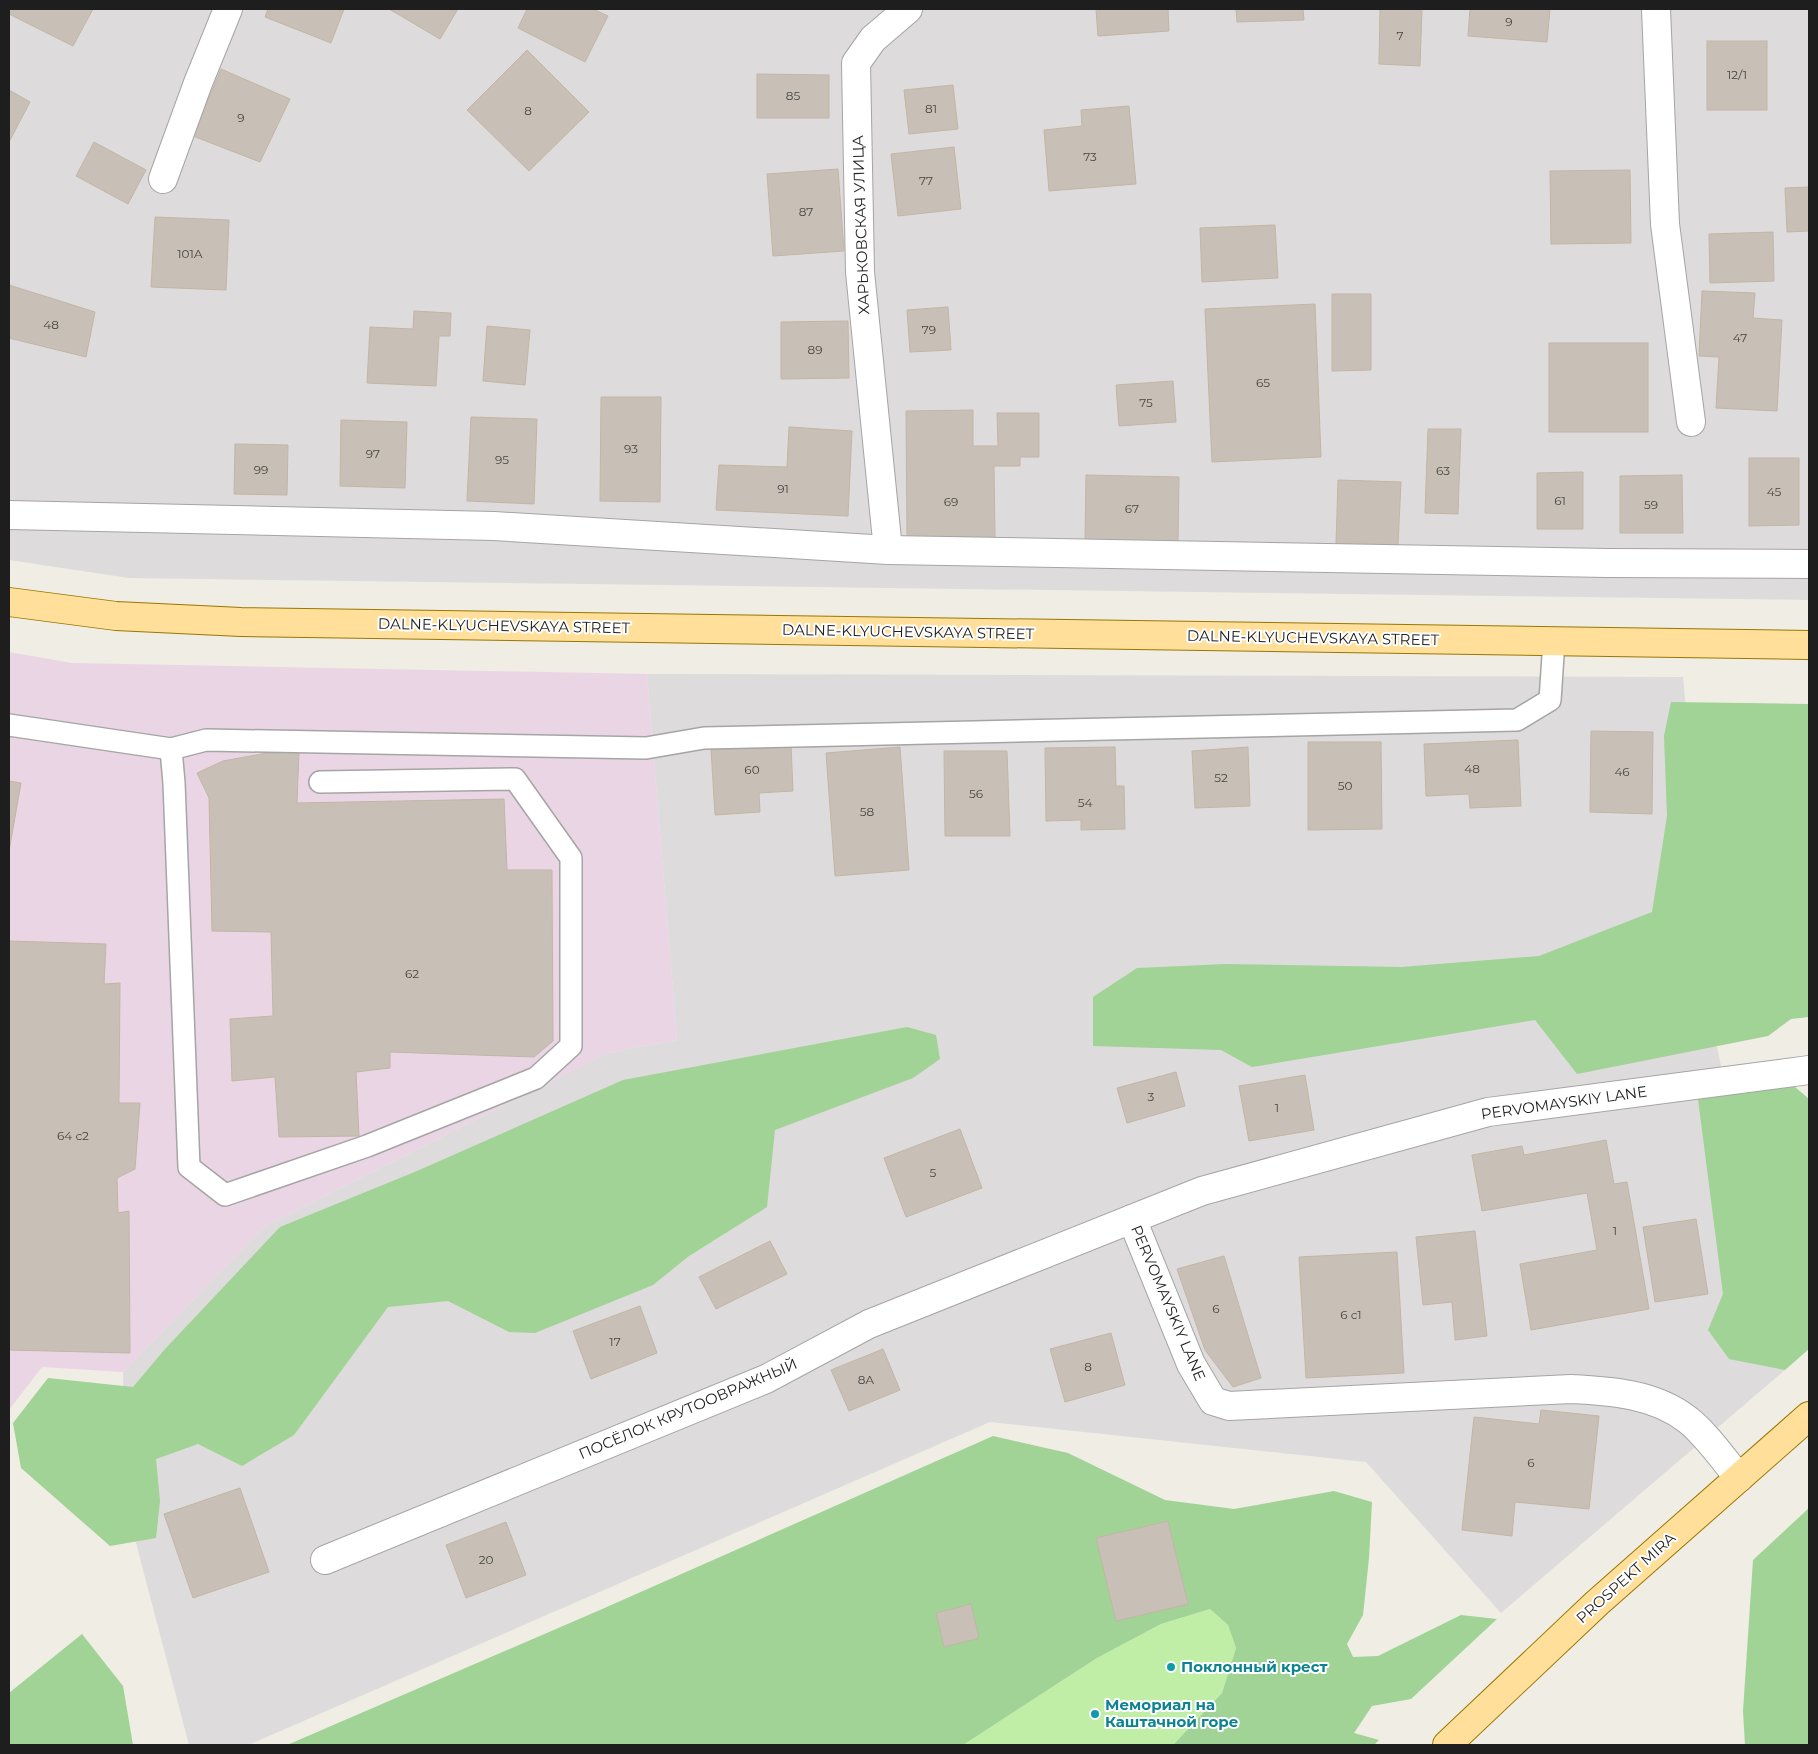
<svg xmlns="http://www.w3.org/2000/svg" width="1818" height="1754" viewBox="0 0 1818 1754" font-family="Montserrat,sans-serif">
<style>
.residential{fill:#dddbdb}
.industrial{fill:#ead5e4}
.grass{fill:#c1eea6}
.forest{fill:#a0d395}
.building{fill:#c8c0b6;stroke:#c3b5a5}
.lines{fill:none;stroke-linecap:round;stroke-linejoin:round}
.service-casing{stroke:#a5a5a5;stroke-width:24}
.minor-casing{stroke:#a5a5a5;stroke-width:30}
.primary-casing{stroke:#970;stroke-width:30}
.service{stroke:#fff;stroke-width:21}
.minor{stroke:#fff;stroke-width:28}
.primary{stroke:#ffdf9a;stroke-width:28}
.culture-dot{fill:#0f9aa8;stroke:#fff;stroke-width:2}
.labels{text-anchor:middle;stroke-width:4;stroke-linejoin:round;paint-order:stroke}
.number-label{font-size:12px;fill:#484644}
.street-label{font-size:15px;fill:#1e1e1e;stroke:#fff}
.culture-label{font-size:15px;font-weight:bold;fill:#0d838f;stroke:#fff;text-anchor:start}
</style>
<rect width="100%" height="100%" fill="#f0ede4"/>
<!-- residential -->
<g class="residential">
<polygon points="9,9 1809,9 1809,600 129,578 9,560"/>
<polygon points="647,674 1683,677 1717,1047 1785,1370 1501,1613 1366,1462 990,1422 248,1745 189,1745 126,1505 123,1372 264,1227 607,1053 677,1040"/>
</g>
<!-- industrial -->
<polygon class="industrial" points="9,652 72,663 647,674 677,1040 607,1053 264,1227 123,1372 42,1367 9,1410"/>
<!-- grass -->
<polygon class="grass" points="1210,1609 1228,1625 1236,1648 1222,1693 1173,1745 963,1745 1097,1658 1161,1624"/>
<!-- forest -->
<g class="forest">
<polygon points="1671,702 1809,704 1809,1017 1791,1019 1768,1036 1577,1074 1535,1020 1252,1067 1221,1050 1093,1046 1093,997 1137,968 1226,964 1401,967 1539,956 1652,912 1667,816 1664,736"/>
<polygon points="907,1027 936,1035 940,1059 913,1078 775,1130 767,1207 689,1256 653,1285 535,1333 509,1332 448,1301 388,1307 294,1435 242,1466 198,1444 156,1459 160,1501 156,1538 110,1546 21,1468 13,1423 48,1378 133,1387 165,1349 280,1227 417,1171 623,1080"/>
<polygon points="1794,1086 1809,1099 1809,1349 1785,1370 1729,1359 1708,1330 1723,1294 1698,1099"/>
<polygon points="993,1436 1068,1453 1165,1500 1234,1509 1334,1491 1372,1502 1369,1558 1363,1615 1347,1644 1353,1657 1378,1656 1461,1615 1497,1619 1411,1699 1372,1706 1354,1733 1379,1740 1374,1745 1173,1745 1222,1693 1236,1648 1228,1625 1210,1609 1161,1624 1097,1658 963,1745 287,1745 600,1610"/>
<polygon points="1809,1508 1809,1745 1745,1745 1743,1711 1753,1560"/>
<polygon points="82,1634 123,1686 133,1745 9,1745 9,1693"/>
</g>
<!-- building -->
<g class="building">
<polygon points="9,9 93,9 73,46 9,14"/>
<polygon points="268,9 344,9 331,43 265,17"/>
<polygon points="389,9 458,9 440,39"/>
<polygon points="527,9 593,9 608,16 585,62 518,28"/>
<polygon points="1096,9 1168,9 1169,31 1098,36"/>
<polygon points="1236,9 1303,9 1304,20 1237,22"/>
<polygon points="1380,9 1422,9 1420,66 1379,64"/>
<polygon points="1470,9 1550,9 1547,42 1468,36"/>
<rect x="1707" y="41" width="60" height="69"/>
<polygon points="527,50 589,112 529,171 467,110"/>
<polygon points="221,69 290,99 260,162 193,136"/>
<polygon points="757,74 829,75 829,118 757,118"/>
<polygon points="953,85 958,129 909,134 904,90"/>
<polygon points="9,90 30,102 9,142"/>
<polygon points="1129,106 1136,184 1049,191 1044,130 1082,126 1081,110"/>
<polygon points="94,142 146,170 128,204 76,176"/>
<polygon points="954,147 961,209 898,216 891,154"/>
<polygon points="838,169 844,251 773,256 767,174"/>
<polygon points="1630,170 1631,243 1551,244 1550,171"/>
<polygon points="1809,187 1809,231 1787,232 1785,188"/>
<polygon points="155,217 229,220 226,290 151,287"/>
<polygon points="1275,225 1278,278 1202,282 1200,228"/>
<polygon points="1773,232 1774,281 1710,283 1709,234"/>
<polygon points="9,285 95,312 86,357 9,338"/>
<polygon points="1702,291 1755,293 1753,318 1782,320 1777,411 1716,408 1719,357 1699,356"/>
<polygon points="1332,294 1371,294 1371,370 1332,371"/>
<polygon points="1315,304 1321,457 1212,462 1205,309"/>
<polygon points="948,307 951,350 910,352 907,310"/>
<polygon points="414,311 451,313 450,336 439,336 436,386 367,383 370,327 413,329"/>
<polygon points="848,321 849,378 781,379 781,322"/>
<polygon points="487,326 530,330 525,385 483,381"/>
<rect x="1549" y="343" width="99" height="89"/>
<polygon points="1173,381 1176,422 1119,426 1116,385"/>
<polygon points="601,397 661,397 660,502 600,501"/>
<polygon points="973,410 973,446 998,446 997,413 1039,413 1039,457 1020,457 1020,466 994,466 995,538 907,539 906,411"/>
<polygon points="471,417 537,419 534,504 467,501"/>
<polygon points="341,420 407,422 405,488 340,486"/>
<polygon points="789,427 852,431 848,516 716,510 719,465 787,467"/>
<polygon points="1428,429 1461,429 1458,514 1425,513"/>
<polygon points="235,444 288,445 287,495 234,494"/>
<polygon points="1749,458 1799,458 1799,525 1749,526"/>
<polygon points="1583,472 1583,529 1537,529 1537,473"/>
<polygon points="1086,475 1179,477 1178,542 1085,541"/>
<polygon points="1682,475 1683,533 1620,533 1620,476"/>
<polygon points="1338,480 1401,482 1398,545 1336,544"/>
<polygon points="1591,731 1653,732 1652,814 1590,812"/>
<polygon points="1518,740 1521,806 1470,808 1469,794 1426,796 1424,744"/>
<polygon points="1308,742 1381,742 1382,829 1308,830"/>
<polygon points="791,745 793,791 759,793 760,812 715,815 711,749"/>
<polygon points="900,747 909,870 835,876 826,753"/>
<polygon points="1115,747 1116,786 1124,786 1125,829 1081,830 1081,820 1046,821 1045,748"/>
<polygon points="1248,747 1250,806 1195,808 1192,751"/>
<polygon points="944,751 1007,751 1010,836 945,836"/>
<polygon points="299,752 297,803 504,799 507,870 552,870 553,1041 534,1057 390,1052 390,1068 356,1072 359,1136 279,1137 275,1077 232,1081 230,1019 273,1016 271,932 212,931 209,798 197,773 223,761 267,753"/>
<polygon points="9,781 21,783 9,851"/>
<polygon points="9,941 106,944 104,984 120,983 119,1103 140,1103 135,1169 117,1178 118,1213 129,1211 130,1353 9,1350"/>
<polygon points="1176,1072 1185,1106 1127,1123 1117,1088"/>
<polygon points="1305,1075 1314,1130 1249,1141 1239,1086"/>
<polygon points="960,1129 982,1188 906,1217 884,1158"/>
<polygon points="1606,1140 1614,1184 1627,1182 1649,1309 1531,1330 1520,1264 1597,1250 1587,1193 1482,1211 1472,1155 1522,1146 1524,1155"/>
<polygon points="1696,1219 1708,1294 1655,1302 1643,1227"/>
<polygon points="1475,1231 1487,1336 1455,1340 1452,1302 1423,1305 1416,1237"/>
<polygon points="770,1241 787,1274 716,1309 699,1277"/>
<polygon points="1397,1252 1404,1373 1306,1378 1299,1257"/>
<polygon points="1224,1256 1261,1378 1233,1387 1205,1350 1177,1269"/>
<polygon points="640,1306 657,1353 591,1379 573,1331"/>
<polygon points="1111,1333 1125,1385 1065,1402 1050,1349"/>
<polygon points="883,1349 900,1390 849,1411 831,1370"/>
<polygon points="1541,1410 1599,1416 1589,1509 1515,1502 1512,1536 1462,1530 1474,1417 1539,1424"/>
<polygon points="240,1488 269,1572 193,1598 164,1514"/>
<polygon points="1168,1521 1188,1604 1116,1621 1096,1538"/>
<polygon points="506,1522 526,1575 466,1598 446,1545"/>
<polygon points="971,1604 979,1638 944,1647 936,1613"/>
</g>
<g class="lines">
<!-- service casing -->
<g class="service-casing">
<g id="service">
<polyline points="9,725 171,749 206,740 646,748 704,738 1517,720 1550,700 1554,641"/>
<polyline points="171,749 174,783 189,1167 225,1195 367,1146 536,1078 571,1046 571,858 515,779 320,782"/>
</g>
</g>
<!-- minor casing -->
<g class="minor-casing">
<g id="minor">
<polyline points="1656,9 1665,224 1691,422"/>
<polyline points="163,179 198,83 228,9"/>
<polyline points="9,515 494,526 888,550 1607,563 1809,564"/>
<polyline points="888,550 860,272 856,63 873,39 908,9"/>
<path d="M1132,1219L1191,1364L1213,1401L1229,1406L1571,1389C1612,1391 1655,1394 1688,1420C1705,1433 1725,1461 1739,1478"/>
<polyline points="325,1560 766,1379 869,1324 1202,1191 1488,1112 1809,1070"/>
</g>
</g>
<!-- primary casing -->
<g class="primary-casing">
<g id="primary">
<polyline points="9,602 116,616 241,622 1809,645"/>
<polyline points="1447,1745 1597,1603 1809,1416"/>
</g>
</g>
<!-- service -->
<use href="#service" class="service"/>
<!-- minor -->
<use href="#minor" class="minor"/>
<!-- primary -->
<use href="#primary" class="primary"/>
</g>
<!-- markers -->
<g class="culture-dot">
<circle cx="1171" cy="1667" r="5"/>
<circle cx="1095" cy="1714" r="5"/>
</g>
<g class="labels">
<!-- number labels -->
<g class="number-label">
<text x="1509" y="26">9</text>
<text x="1400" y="40">7</text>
<text x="1737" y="79">12/1</text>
<text x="793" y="100">85</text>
<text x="931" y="113">81</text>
<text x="528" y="115">8</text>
<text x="241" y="122">9</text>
<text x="1090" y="161">73</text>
<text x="926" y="185">77</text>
<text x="806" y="216">87</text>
<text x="190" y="258">101А</text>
<text x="51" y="329">48</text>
<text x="929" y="334">79</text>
<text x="1740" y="342">47</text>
<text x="815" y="354">89</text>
<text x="1263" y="387">65</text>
<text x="1146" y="407">75</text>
<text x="631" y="453">93</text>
<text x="373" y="458">97</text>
<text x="502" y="464">95</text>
<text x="261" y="474">99</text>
<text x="1443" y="475">63</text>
<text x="783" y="493">91</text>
<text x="1774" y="496">45</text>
<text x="1560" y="505">61</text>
<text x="951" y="506">69</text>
<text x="1651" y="509">59</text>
<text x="1132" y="513">67</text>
<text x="1472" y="773">48</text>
<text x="752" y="774">60</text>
<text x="1622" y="776">46</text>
<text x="1221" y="782">52</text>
<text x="1345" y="790">50</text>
<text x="976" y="798">56</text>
<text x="1085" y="807">54</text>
<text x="867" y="816">58</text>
<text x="412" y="978">62</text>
<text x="1151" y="1101">3</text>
<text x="1277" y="1112">1</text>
<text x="73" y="1140">64 с2</text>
<text x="933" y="1177">5</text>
<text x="1615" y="1235">1</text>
<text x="1216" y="1313">6</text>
<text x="1351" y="1319">6 с1</text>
<text x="615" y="1346">17</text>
<text x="1088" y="1371">8</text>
<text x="866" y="1384">8А</text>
<text x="1531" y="1467">6</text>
<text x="486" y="1564">20</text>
</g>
<!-- street labels -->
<g class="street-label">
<text transform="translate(861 225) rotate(-92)" y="5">ХАРЬКОВСКАЯ УЛИЦА</text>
<text transform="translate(504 626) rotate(1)" y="5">DALNE-KLYUCHEVSKAYA STREET</text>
<text transform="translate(908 632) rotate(1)" y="5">DALNE-KLYUCHEVSKAYA STREET</text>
<text transform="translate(1313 638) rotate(1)" y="5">DALNE-KLYUCHEVSKAYA STREET</text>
<text transform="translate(1564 1103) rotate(-8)" y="5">PERVOMAYSKIY LANE</text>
<text transform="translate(1168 1303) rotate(67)" y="5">PERVOMAYSKIY LANE</text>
<text transform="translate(688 1409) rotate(-23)" y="5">ПОСЁЛОК КРУТООВРАЖНЫЙ</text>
<text transform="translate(1626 1578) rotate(-42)" y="5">PROSPEKT MIRA</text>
</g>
<!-- culture labels -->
<g class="culture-label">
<text x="1181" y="1672">Поклонный крест</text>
<text x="1105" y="1710">Мемориал на<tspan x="1105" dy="17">Каштачной горе</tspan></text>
</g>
</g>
<!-- border -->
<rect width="1818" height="1754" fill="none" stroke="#1e1e1e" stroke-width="20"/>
</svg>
